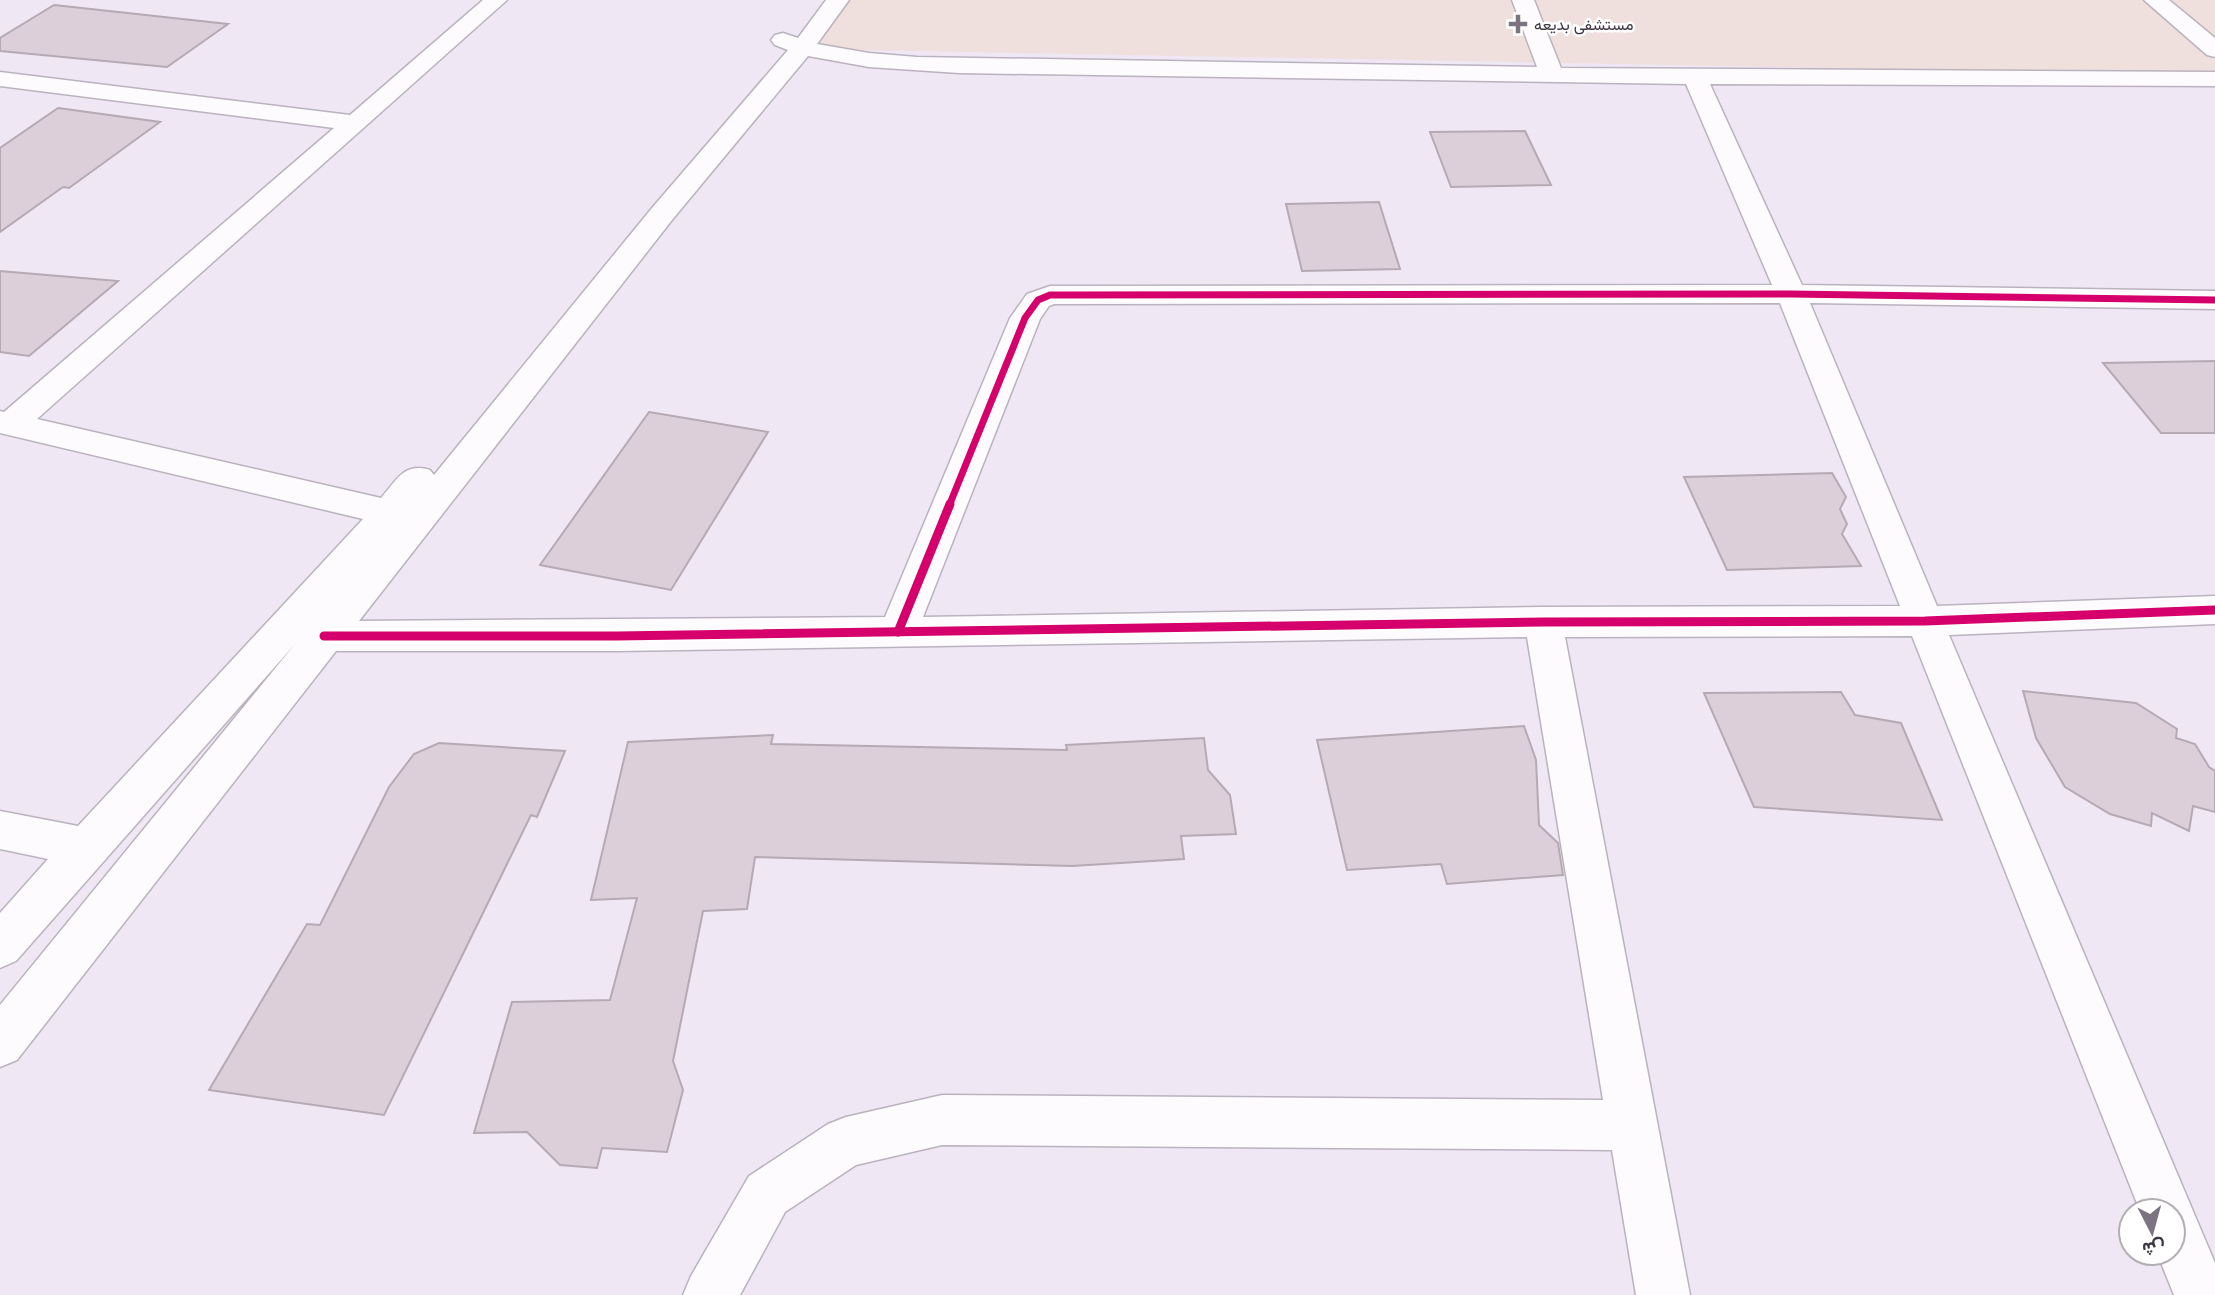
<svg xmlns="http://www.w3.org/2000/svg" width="2215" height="1295" viewBox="0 0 2215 1295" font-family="Mulish,Vazirmatn,sans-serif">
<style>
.medical{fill:#efe0de}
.building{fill:#ddcfda;stroke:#b5aab4;stroke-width:2}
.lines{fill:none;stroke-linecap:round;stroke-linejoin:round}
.minor-casing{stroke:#bab2be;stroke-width:3}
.minor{fill:#fdfbfe;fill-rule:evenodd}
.cycleway-far1-casing{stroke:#fff;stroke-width:10}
.cycleway-casing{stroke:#fff;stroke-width:13}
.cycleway-far1{stroke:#d6006c;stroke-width:7}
.cycleway{stroke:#d6006c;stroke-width:9}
.poi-dot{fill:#7c7481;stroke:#fff;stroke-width:2.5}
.labels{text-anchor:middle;stroke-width:5;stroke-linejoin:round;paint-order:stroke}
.far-poi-label{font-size:16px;fill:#3e3643;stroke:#fff;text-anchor:start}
</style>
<rect width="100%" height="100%" fill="#f0e7f5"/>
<!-- medical -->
<polygon class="medical" points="842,0 2215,0 2215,75 801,49"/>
<!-- building -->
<g class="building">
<polygon points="54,5 228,24 167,67 0,51 0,38"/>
<polygon points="58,108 160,122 69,188 63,187 0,232 0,148"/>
<polygon points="1525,131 1551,185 1451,187 1430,132"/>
<polygon points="1379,202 1400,269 1302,271 1286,204"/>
<polygon points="0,271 118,281 29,356 0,352"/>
<polygon points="2215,361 2215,433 2161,433 2103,363"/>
<polygon points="649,412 768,432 671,590 540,565"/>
<polygon points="1832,473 1846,497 1840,509 1847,524 1842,534 1861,566 1727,570 1684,477"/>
<polygon points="2023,691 2136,703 2177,729 2176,738 2195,744 2209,767 2215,771 2215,812 2193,806 2189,831 2152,813 2151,826 2110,814 2065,787 2036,738"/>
<polygon points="1841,692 1855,715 1901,723 1942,820 1754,807 1704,693"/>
<polygon points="1524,726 1536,760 1539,825 1558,843 1563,875 1447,884 1441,864 1347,870 1317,740"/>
<polygon points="773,735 771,744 1067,750 1066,745 1204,738 1208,770 1230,795 1236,834 1181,836 1184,859 1072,866 755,857 747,909 703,911 673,1061 683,1090 667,1152 602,1148 597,1168 560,1165 527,1132 474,1133 512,1002 610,1000 637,898 591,900 628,742"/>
<polygon points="439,743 565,751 537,817 531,815 384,1115 209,1090 307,924 320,925 389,787 414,754"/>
</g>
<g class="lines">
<!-- minor casing -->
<g class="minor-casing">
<g id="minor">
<path d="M483,0H507L37,419L381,498C397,480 404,462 430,470L434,475L652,208L788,50L775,45L771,40L775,35L783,33L798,38L826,0H849L817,44L869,53L917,57L1537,67L1512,0H1534L1561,68L2215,72V86L1710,84L1802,285L2215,291V309L1810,303L1937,606L2215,596V624L1949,635L2215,1263V1295H2174L2157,1253H2173V1211H2140L1912,636L1565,637L1690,1295H1636L1612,1150L942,1145L856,1165L785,1212L740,1295H683L691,1276L749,1176L828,1124L846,1117L942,1095L1603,1100L1527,637L617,651H336L17,1060L0,1067V1005L295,644L16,961L0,968V913L48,859L0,849V811L78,826L363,519L0,433V411L4,412L334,128L0,86V72L350,115ZM808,56L869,67L959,73L1686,84L1772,285L1050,286L1027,294L1010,318L885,617L359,621L672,220ZM1780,303L1900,606L1543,607L923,617L1040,319L1049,306L1054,304Z"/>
<polygon points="2144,0 2169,0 2215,38 2215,57 2207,55"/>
</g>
</g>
<!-- minor -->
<use href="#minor" class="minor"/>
<!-- cycleway-far1 casing -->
<g class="cycleway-far1-casing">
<polyline id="cycleway-far1" points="949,506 1025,318 1038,300 1050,295 1791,294 2215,300"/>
</g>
<!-- cycleway casing -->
<g class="cycleway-casing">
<g id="cycleway">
<polyline points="898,632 950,504"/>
<polyline points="324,636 617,636 1543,622 1925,621 2215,610"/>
</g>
</g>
<!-- cycleway-far1 -->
<use href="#cycleway-far1" class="cycleway-far1"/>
<!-- cycleway -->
<use href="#cycleway" class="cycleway"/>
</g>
<!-- markers -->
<path class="poi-dot" d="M1514.5 13.5h7v7h7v7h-7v7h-7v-7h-7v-7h7z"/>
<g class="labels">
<!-- far-poi labels -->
<g class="far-poi-label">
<text x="1534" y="30">مستشفى بديعه</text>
</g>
</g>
<!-- north arrow -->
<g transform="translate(2152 1232) rotate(174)"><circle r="33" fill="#ffffff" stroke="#b2afb4" stroke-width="2"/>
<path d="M0-5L12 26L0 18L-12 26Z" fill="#7c7481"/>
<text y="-10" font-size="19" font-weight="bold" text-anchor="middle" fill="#3e3643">ش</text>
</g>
</svg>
